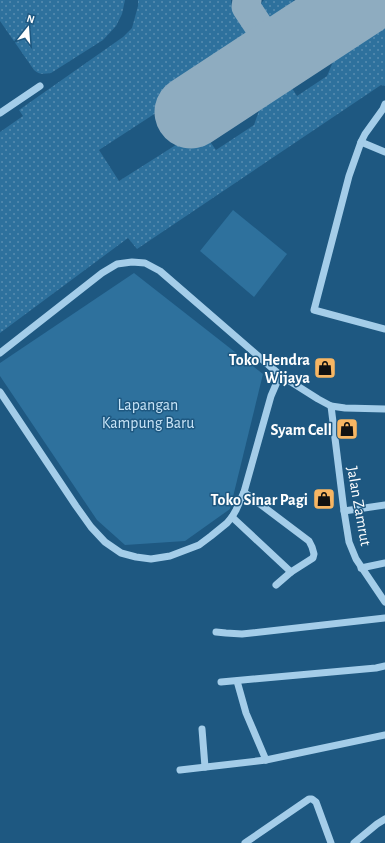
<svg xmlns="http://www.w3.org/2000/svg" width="385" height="843" viewBox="0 0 385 843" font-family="'Alegreya Sans',sans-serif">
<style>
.grass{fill:url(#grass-dots)}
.park{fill:#2e719d}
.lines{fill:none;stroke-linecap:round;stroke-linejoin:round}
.taxiway{stroke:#8eacc0;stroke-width:29}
.runway{stroke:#8eacc0;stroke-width:73}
.minor{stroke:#a4cde9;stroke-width:7}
.labels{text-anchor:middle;stroke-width:3;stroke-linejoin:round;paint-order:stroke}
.poi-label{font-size:16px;font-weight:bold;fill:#fff;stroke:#1e5881;text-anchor:end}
.park-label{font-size:16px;fill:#c8e4f7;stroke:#1e5881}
.street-label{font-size:16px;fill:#fff;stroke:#1e5881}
</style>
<defs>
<pattern id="grass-dots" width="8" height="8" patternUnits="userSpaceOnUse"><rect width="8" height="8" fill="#2e719d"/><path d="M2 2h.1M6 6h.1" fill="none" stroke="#588db1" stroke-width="1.8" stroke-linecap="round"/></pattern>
</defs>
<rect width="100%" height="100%" fill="#1e5881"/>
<!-- grass -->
<g class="grass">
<path d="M0,0H125L122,14L116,26L103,40L51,73C44,74 39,75 34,70L0,21Z"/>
<polygon points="138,0 231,0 232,7 257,47 99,150 119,181 201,129 216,150 254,125 269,82 283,74 297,96 327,76 345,33 385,7 385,86 381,85 137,249 128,238 0,333 0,132 23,116 19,110 123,37 132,28 138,6"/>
<path d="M264,0H293C304,14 287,21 277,27C268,23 254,9 264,0Z"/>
</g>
<!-- park -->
<g class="park">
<polygon points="233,210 287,254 254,297 200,251"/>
<polygon points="134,273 263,374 230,509 185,541 125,545 97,520 0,376 0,363"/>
</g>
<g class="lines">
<!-- taxiway -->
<g class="taxiway">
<polyline points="247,0 246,7 278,55"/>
<polyline points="332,0 350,8"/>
</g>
<!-- runway -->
<polyline class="runway" points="191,112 362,0"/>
<!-- minor -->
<g class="minor">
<polyline points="385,104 383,109 365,134 361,142 385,152"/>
<polyline points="0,113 40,86"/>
<polyline points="361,142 349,176 314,310 385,329"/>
<polyline points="0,353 102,273 117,264 132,262 145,263 160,271 280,375 318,399 331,406 345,408 385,409"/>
<polyline points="0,392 76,506 91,527 105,542 121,553 136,557 151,559 170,556 199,545 211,536 227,523 232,517 236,510 244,492 271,396 280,375"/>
<polyline points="331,406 344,511 349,542 356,559 385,602"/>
<polyline points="244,492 309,541 312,547 314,554 313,558 291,572 276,585"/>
<polyline points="344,511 385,505"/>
<polyline points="232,517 291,572"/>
<polyline points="361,568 385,563"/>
<polyline points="216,632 226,633 242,634 385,618"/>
<polyline points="237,681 246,713 266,760"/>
<polyline points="221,682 376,668 385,666"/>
<polyline points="202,729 205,767"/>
<polyline points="180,770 266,760 385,735"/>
<polyline points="245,843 309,799 312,799 316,802 331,843"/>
<polyline points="354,843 377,824 385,819"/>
</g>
</g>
<!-- icons -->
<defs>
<g id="shop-square" transform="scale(1.15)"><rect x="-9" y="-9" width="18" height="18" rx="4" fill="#f7b663" stroke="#1e5881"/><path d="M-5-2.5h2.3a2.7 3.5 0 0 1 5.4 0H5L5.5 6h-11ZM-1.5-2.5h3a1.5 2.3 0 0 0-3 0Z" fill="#111"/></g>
</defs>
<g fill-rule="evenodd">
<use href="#shop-square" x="325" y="368"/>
<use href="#shop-square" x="347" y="429"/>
<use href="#shop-square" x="324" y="499"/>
</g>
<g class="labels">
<!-- poi labels -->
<g class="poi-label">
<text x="310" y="365">Toko Hendra<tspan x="310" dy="18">Wijaya</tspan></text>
<text x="332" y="435">Syam Cell</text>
<text x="308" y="505">Toko Sinar Pagi</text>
</g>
<!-- park labels -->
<g class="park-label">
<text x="148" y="410">Lapangan<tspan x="148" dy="18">Kampung Baru</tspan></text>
</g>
<!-- street labels -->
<g class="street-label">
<text transform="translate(360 506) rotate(80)" y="6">Jalan Zamrut</text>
</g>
</g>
<!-- north arrow -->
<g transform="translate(28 28) rotate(17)" stroke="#1e5881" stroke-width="3" paint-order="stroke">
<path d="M0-3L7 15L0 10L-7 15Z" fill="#ffffff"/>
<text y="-6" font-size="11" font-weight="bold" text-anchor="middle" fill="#ffffff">N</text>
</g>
</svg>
